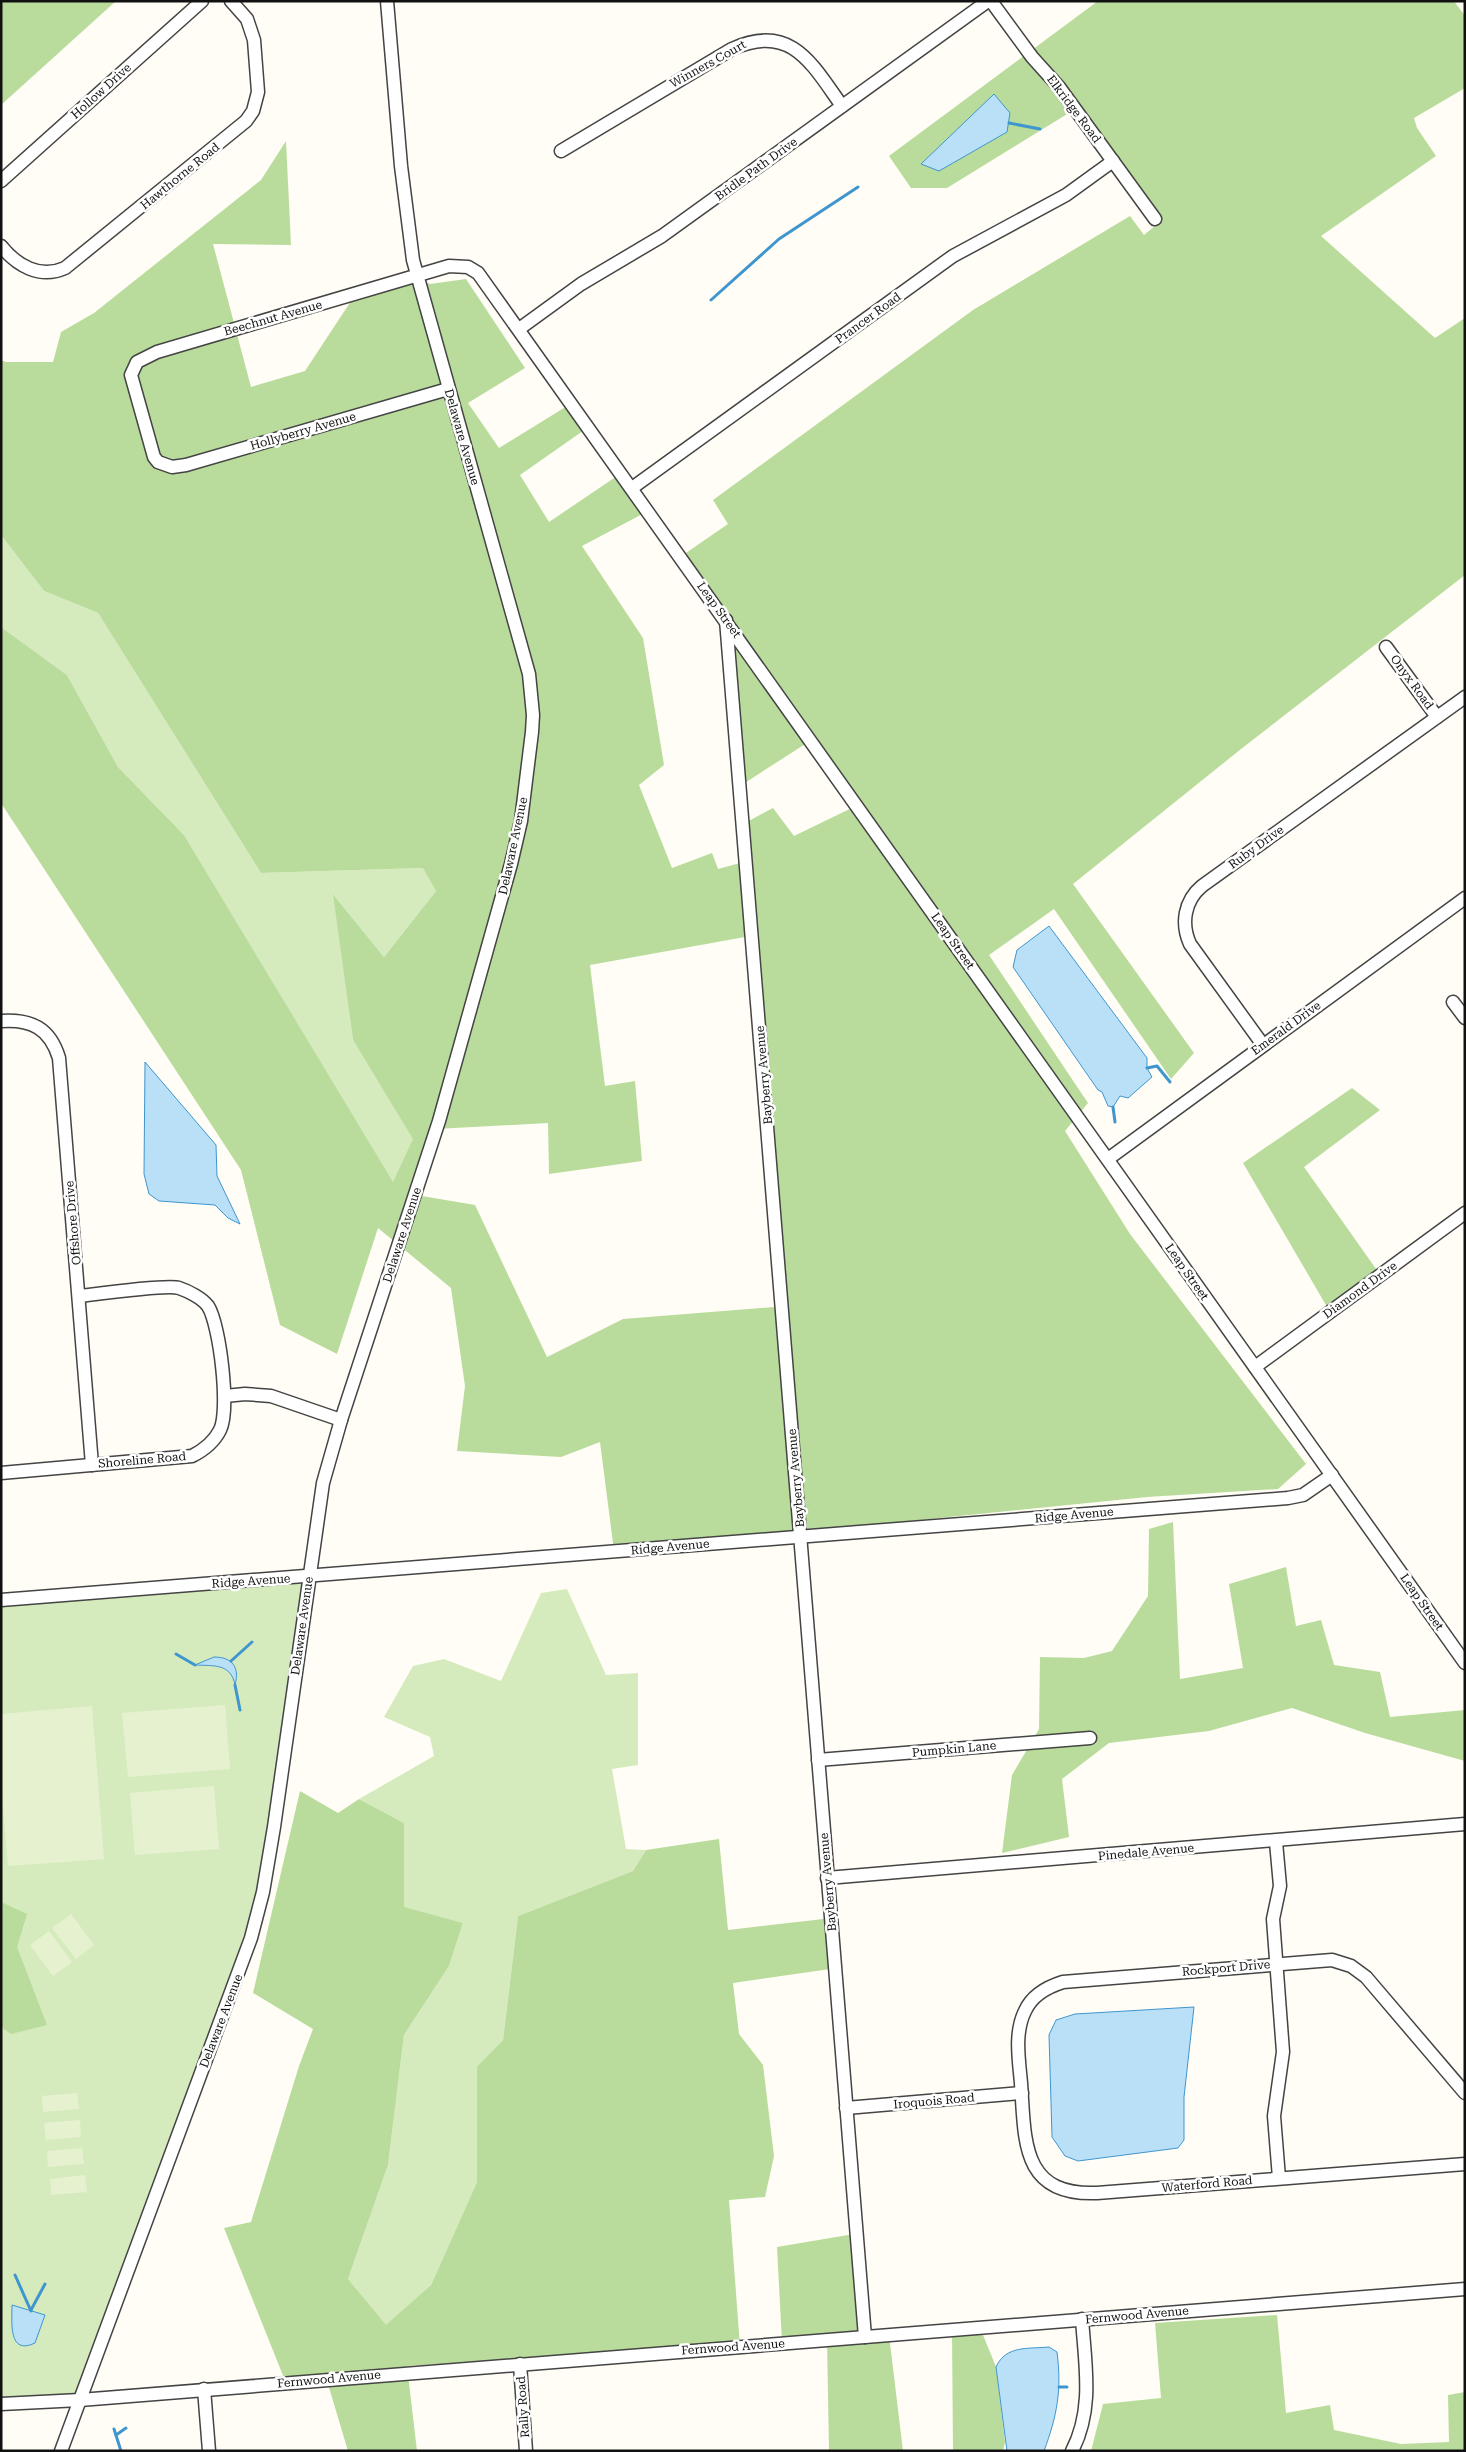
<svg xmlns="http://www.w3.org/2000/svg" width="1466" height="2452" viewBox="0 0 1466 2452" font-family="'Roboto Serif',serif">
<style>
.green{fill:#d5ebbd}
.forest{fill:#b9dc9c;fill-rule:evenodd}
.pitch{fill:#e6f2cf}
.water{fill:#b9e0f7;stroke:#3f96cf}
.lines{fill:none;stroke-linecap:round;stroke-linejoin:round}
.stream{stroke:#3f96cf;stroke-width:3}
.street-casing{stroke:#444;stroke-width:15}
.street{stroke:#fff;stroke-width:12}
.labels{text-anchor:middle;stroke-width:5;stroke-linejoin:round;paint-order:stroke}
.street-label{font-size:12px;fill:#111;stroke:#fff}
</style>
<rect width="100%" height="100%" fill="#fffdf5"/>
<!-- green -->
<g class="green">
<polygon points="1,535 44,591 98,613 261,873 424,868 436,891 384,957 334,895 353,1040 414,1139 393,1183 184,835 118,767 67,675 1,627"/>
<polygon points="309,1577 263,1892 80,2400 1,2404 1,1599"/>
<polygon points="567,1589 606,1675 638,1673 638,1765 612,1769 626,1849 646,1850 633,1871 518,1916 503,2040 478,2067 477,2182 431,2285 386,2326 348,2279 388,2165 404,2035 449,1966 463,1923 404,1908 404,1823 359,1799 434,1756 430,1737 384,1717 413,1666 444,1659 501,1681 541,1593"/>
</g>
<!-- forest -->
<g class="forest">
<polygon points="1,1 116,1 1,105"/>
<path d="M1098,1H1454L1465,16V88L1414,118L1417,128L1436,156L1321,236L1435,338L1465,318V575L1241,749L1073,884L1194,1053L1171,1079L1054,909L989,955L1088,1103L1065,1131L1130,1234L1306,1464L1278,1489L1147,1497L614,1551L600,1442L561,1457L457,1451L465,1386L451,1288L378,1228L337,1354L280,1325L241,1170L1,803V627L67,675L118,767L184,835L393,1182L413,1139L353,1040L333,894L384,957L436,891L423,868L261,873L98,613L44,591L1,535V360L6,362H53L61,332L94,313L261,180L286,141L291,245L213,244L251,387L305,371L355,295L418,278L430,284L466,279L525,368L468,403L499,448L572,403L590,426L520,475L549,522L623,472L650,510L582,546L643,638L664,765L639,785L672,868L712,853L718,869L751,860L743,824L773,808L794,836L860,804L813,739L740,786L725,615L683,555L728,524L713,500L973,310L1130,216L1144,235L1161,221L1077,108L947,188H911L889,156ZM756,935L786,1306L623,1319L547,1357L475,1205L416,1195L436,1129L548,1123L549,1174L642,1161L635,1081L605,1086L590,965Z"/>
<polygon points="1352,1088 1380,1110 1304,1167 1381,1276 1330,1312 1243,1163"/>
<polygon points="1173,1522 1180,1679 1243,1668 1229,1584 1286,1567 1296,1626 1321,1620 1334,1665 1380,1672 1390,1717 1465,1710 1465,1761 1365,1733 1292,1708 1209,1731 1109,1743 1062,1779 1069,1837 1002,1853 1012,1775 1039,1729 1040,1657 1084,1658 1112,1651 1148,1596 1149,1529"/>
<polygon points="300,1791 338,1813 359,1799 404,1823 404,1907 463,1923 449,1966 404,2035 388,2165 348,2279 386,2325 431,2285 477,2182 477,2067 503,2040 518,1916 633,1871 646,1850 719,1839 728,1930 832,1918 837,1968 733,1983 739,2034 763,2065 774,2156 765,2197 729,2200 740,2346 407,2366 417,2451 348,2451 325,2374 284,2378 224,2228 251,2222 299,2066 313,2029 253,1993"/>
<polygon points="1,1902 27,1914 17,1947 47,2025 11,2034 1,2027"/>
<polygon points="854,2234 865,2337 889,2335 903,2451 829,2451 827,2340 782,2343 777,2247"/>
<polygon points="1277,2315 1286,2413 1330,2405 1334,2430 1401,2444 1449,2442 1448,2395 1465,2392 1465,2451 1091,2451 1103,2404 1161,2398 1155,2323"/>
<polygon points="981,2330 996,2367 1005,2442 1003,2451 953,2451 952,2332"/>
</g>
<!-- pitch -->
<g class="pitch">
<polygon points="225,1705 230,1769 128,1777 122,1713"/>
<polygon points="92,1706 104,1859 8,1866 1,1783 1,1714"/>
<polygon points="214,1786 219,1849 135,1855 130,1793"/>
<polygon points="71,1914 94,1945 76,1959 52,1928"/>
<polygon points="49,1931 72,1962 53,1976 30,1945"/>
<polygon points="77,2093 79,2109 43,2112 42,2096"/>
<polygon points="80,2120 81,2137 46,2140 44,2123"/>
<polygon points="82,2148 84,2164 48,2167 47,2151"/>
<polygon points="85,2175 87,2192 51,2195 50,2179"/>
</g>
<!-- water -->
<g class="water">
<polygon points="994,94 1010,113 1007,132 939,171 921,164"/>
<polygon points="1049,926 1147,1058 1147,1068 1152,1077 1128,1098 1120,1096 1113,1107 1108,1106 1102,1092 1098,1090 1013,967 1017,950"/>
<polygon points="145,1062 216,1145 217,1176 240,1224 228,1218 215,1205 159,1201 149,1194 144,1174"/>
<path d="M214,1657C232,1657 240,1667 235,1685C231,1663 213,1666 195,1665Z"/>
<polygon points="1194,2007 1184,2097 1184,2140 1178,2148 1078,2161 1065,2156 1052,2137 1049,2035 1056,2020 1075,2014"/>
<path d="M12,2305L45,2315L35,2343C8,2356 12,2322 12,2305Z"/>
<path d="M1049,2347L1057,2352C1062,2390 1057,2416 1044,2451H1007L996,2367C1006,2345 1028,2349 1049,2347Z"/>
</g>
<g class="lines">
<!-- stream -->
<g class="stream">
<polyline points="1009,123 1040,129"/>
<polyline points="711,300 779,239 858,187"/>
<polyline points="1147,1068 1157,1066 1170,1082"/>
<polyline points="1113,1107 1115,1122"/>
<polyline points="176,1654 195,1665"/>
<polyline points="231,1661 252,1642"/>
<polyline points="235,1685 240,1710"/>
<polyline points="15,2275 31,2311"/>
<polyline points="31,2310 45,2284"/>
<polyline points="1059,2387 1067,2387"/>
<polyline points="114,2429 121,2451"/>
<polyline points="116,2435 126,2428"/>
</g>
<!-- street casing -->
<g class="street-casing">
<g id="street">
<polyline points="991,1 1032,57 1059,87 1155,219"/>
<path d="M561,151L732,49C791,22 812,64 842,106"/>
<polyline points="1,181 202,1"/>
<path d="M1,246C17,266 40,279 65,268L246,121L253,111L258,92L254,40L247,19L231,1"/>
<polyline points="519,329 581,284 662,236 988,1"/>
<polyline points="448,389 186,465 172,467 158,462 154,457 131,375 137,362 157,352 449,266 468,267 478,273 1465,1663"/>
<polyline points="632,488 953,256 1066,195 1113,161"/>
<polyline points="726,620 865,2337"/>
<polyline points="1386,647 1437,717"/>
<polyline points="1453,1002 1465,1018"/>
<path d="M1,1021C31,1019 50,1028 59,1058L92,1465"/>
<path d="M1263,1045L1190,944C1181,924 1184,901 1202,886L1465,697"/>
<polyline points="1108,1159 1465,898"/>
<polyline points="1255,1367 1465,1213"/>
<polyline points="225,1396 245,1394 271,1396 341,1420"/>
<path d="M1,1473L192,1456C204,1450 214,1442 220,1430C230,1410 220,1325 208,1306C202,1298 188,1291 179,1288C168,1284 97,1294 80,1296"/>
<polyline points="1,1600 1288,1498 1303,1495 1332,1475"/>
<polyline points="818,1760 1090,1738"/>
<polyline points="1276,1842 1280,1886 1273,1919 1283,2052 1274,2116 1279,2178"/>
<polyline points="827,1878 1465,1824"/>
<path d="M1465,2093L1366,1977L1351,1966L1332,1960L1063,1982C1047,1987 1032,1995 1025,2011C1014,2033 1019,2060 1021,2083C1025,2141 1021,2196 1097,2193L1465,2164"/>
<polyline points="846,2108 1022,2093"/>
<polyline points="520,2364 526,2451"/>
<polyline points="204,2389 209,2451"/>
<polyline points="1,2404 80,2400 1465,2289"/>
<polyline points="61,2451 251,1938 263,1892 274,1827 323,1483 341,1420 439,1121 511,864 521,821 532,732 533,715 529,674 413,260 401,166 387,1"/>
<path d="M1072,2451C1094,2409 1085,2364 1082,2319"/>
</g>
</g>
<!-- street -->
<use href="#street" class="street"/>
</g>
<g class="labels">
<!-- street labels -->
<g class="street-label">
<text transform="translate(708 64) rotate(-29)" y="4">Winners Court</text>
<text transform="translate(101 91) rotate(-42)" y="4">Hollow Drive</text>
<text transform="translate(1074 109) rotate(53)" y="4">Elkridge Road</text>
<text transform="translate(756 169) rotate(-36)" y="4">Bridle Path Drive</text>
<text transform="translate(180 176) rotate(-39)" y="4">Hawthorne Road</text>
<text transform="translate(273 318) rotate(-16)" y="4">Beechnut Avenue</text>
<text transform="translate(868 318) rotate(-36)" y="4">Prancer Road</text>
<text transform="translate(303 431) rotate(-16)" y="4">Hollyberry Avenue</text>
<text transform="translate(462 437) rotate(74)" y="4">Delaware Avenue</text>
<text transform="translate(719 610) rotate(54)" y="4">Leap Street</text>
<text transform="translate(1412 682) rotate(54)" y="4">Onyx Road</text>
<text transform="translate(513 846) rotate(-78)" y="4">Delaware Avenue</text>
<text transform="translate(1256 847) rotate(-36)" y="4">Ruby Drive</text>
<text transform="translate(953 941) rotate(55)" y="4">Leap Street</text>
<text transform="translate(1286 1028) rotate(-36)" y="4">Emerald Drive</text>
<text transform="translate(764 1075) rotate(-95)" y="4">Bayberry Avenue</text>
<text transform="translate(73 1223) rotate(-95)" y="4">Offshore Drive</text>
<text transform="translate(402 1235) rotate(-72)" y="4">Delaware Avenue</text>
<text transform="translate(1187 1272) rotate(55)" y="4">Leap Street</text>
<text transform="translate(1360 1290) rotate(-36)" y="4">Diamond Drive</text>
<text transform="translate(142 1460) rotate(-5)" y="4">Shoreline Road</text>
<text transform="translate(796 1478) rotate(-95)" y="4">Bayberry Avenue</text>
<text transform="translate(1074 1515) rotate(-5)" y="4">Ridge Avenue</text>
<text transform="translate(670 1547) rotate(-5)" y="4">Ridge Avenue</text>
<text transform="translate(251 1581) rotate(-4)" y="4">Ridge Avenue</text>
<text transform="translate(1422 1602) rotate(55)" y="4">Leap Street</text>
<text transform="translate(302 1626) rotate(-82)" y="4">Delaware Avenue</text>
<text transform="translate(954 1749) rotate(-5)" y="4">Pumpkin Lane</text>
<text transform="translate(1146 1852) rotate(-5)" y="4">Pinedale Avenue</text>
<text transform="translate(828 1882) rotate(-95)" y="4">Bayberry Avenue</text>
<text transform="translate(1226 1968) rotate(-5)" y="4">Rockport Drive</text>
<text transform="translate(221 2021) rotate(-69)" y="4">Delaware Avenue</text>
<text transform="translate(934 2101) rotate(-5)" y="4">Iroquois Road</text>
<text transform="translate(1207 2184) rotate(-5)" y="4">Waterford Road</text>
<text transform="translate(1137 2315) rotate(-5)" y="4">Fernwood Avenue</text>
<text transform="translate(733 2347) rotate(-4)" y="4">Fernwood Avenue</text>
<text transform="translate(329 2379) rotate(-5)" y="4">Fernwood Avenue</text>
<text transform="translate(523 2407) rotate(-94)" y="4">Rally Road</text>
</g>
</g>
<!-- border -->
<rect width="1466" height="2452" fill="none" stroke="#111111" stroke-width="5"/>
</svg>
